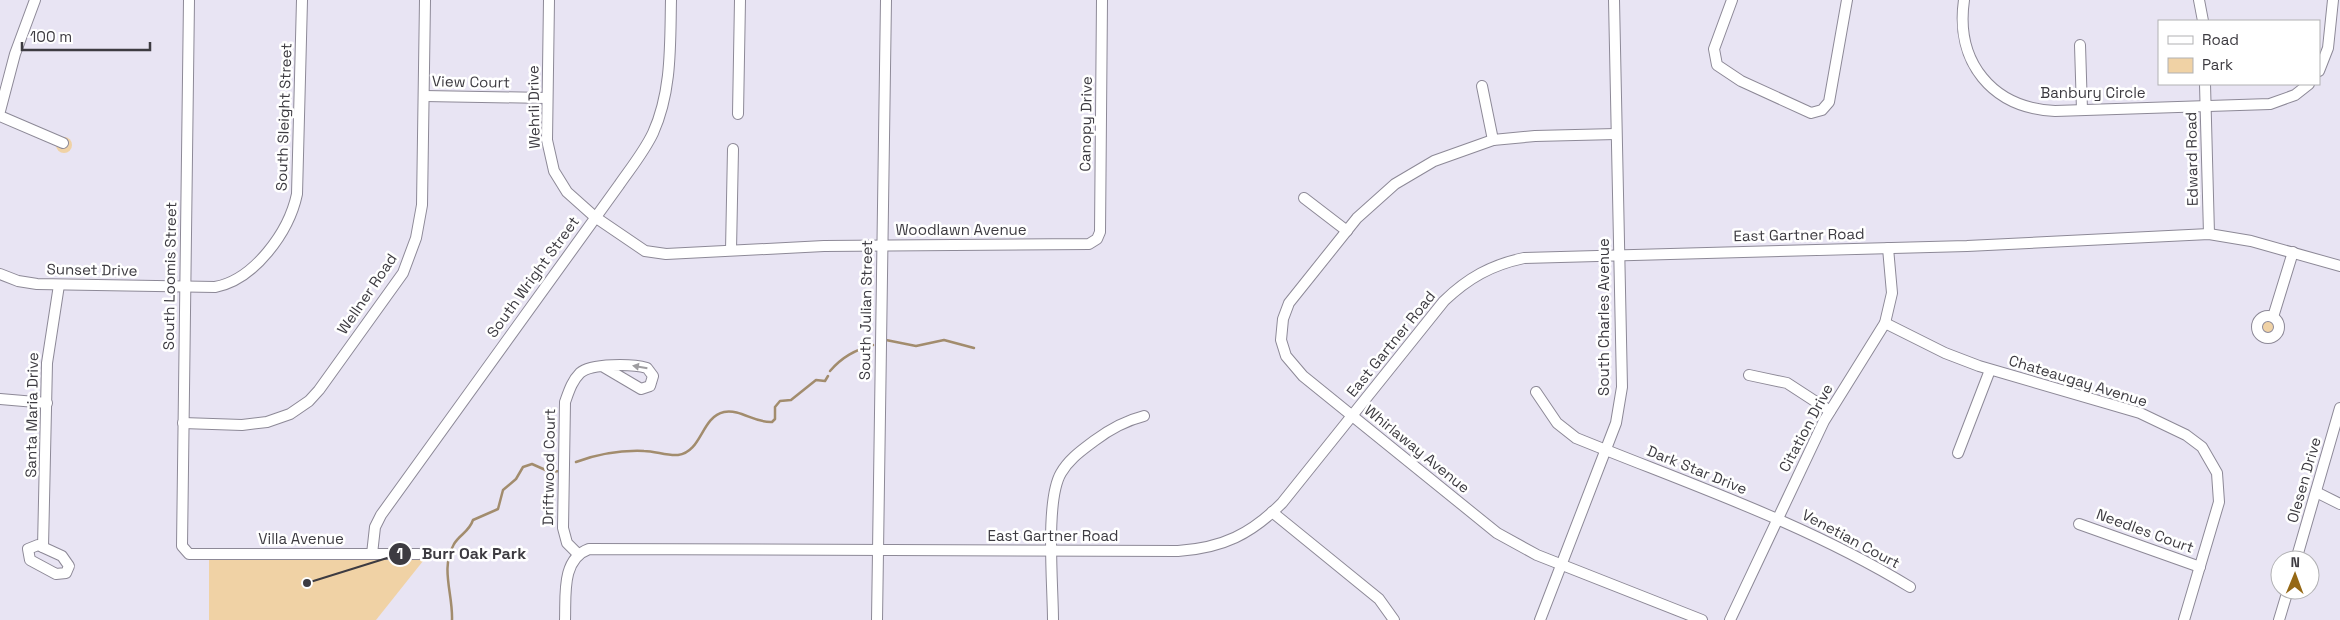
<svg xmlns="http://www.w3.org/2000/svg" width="2340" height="620" viewBox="0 0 2340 620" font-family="'Space Grotesk',sans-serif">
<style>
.green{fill:#f0d2a5}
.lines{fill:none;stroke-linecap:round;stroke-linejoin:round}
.stream{stroke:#a28c6d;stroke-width:2.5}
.minor-casing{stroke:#8d8997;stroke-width:12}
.minor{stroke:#fff;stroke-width:10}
.oneway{fill:#9e9da0}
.labels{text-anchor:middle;stroke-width:5;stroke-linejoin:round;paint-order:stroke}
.street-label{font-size:15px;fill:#3d3b41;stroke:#fff}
.leader{fill:none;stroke:#3d3b41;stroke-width:2}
.callout-dot{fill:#3d3b41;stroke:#fff;stroke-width:2}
.mark-label{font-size:15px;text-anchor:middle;font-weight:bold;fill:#fff}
.callout-label{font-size:16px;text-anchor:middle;font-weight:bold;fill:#3d3b41;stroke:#fff;stroke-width:5;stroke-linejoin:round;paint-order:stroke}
</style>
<rect width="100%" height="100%" fill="#e8e4f3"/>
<!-- green -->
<g class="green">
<circle cx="64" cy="145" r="8"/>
<circle cx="2268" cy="327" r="6"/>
<polygon points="427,556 376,620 209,620 209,560"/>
</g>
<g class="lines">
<!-- stream -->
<g class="stream">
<polyline points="886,340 916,346 944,340 974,348"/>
<path d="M830,371C842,357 855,350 873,345"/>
<path d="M576,462C598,454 620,450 644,451C655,451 667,456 678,455C702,452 701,417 724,412C741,409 754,423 772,422L775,419V407L780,401L791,400L816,380L825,381L828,376"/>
<path d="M452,620C453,593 440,569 454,544C460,534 469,532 473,520L498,509L503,490L516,479L523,467L532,464L550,472L560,471"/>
</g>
<!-- minor casing -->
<g class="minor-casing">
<g id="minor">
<polyline points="189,0 182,546 189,554 419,554"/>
<polyline points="549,0 547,140 554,171 567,192 595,217 645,251 666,254 824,246 1089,244 1097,239 1100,232 1102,0"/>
<polyline points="1732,0 1714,49 1717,65 1741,81 1811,113 1822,110 1829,102 1847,0"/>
<path d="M1964,0C1955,62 1992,108 2055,111L2270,104L2295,95L2309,84"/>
<polyline points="2199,0 2203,21"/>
<polyline points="2080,45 2082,110"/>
<polyline points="2319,71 2328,48 2333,0"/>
<polyline points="2205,84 2209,234"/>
<polyline points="1482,86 1493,140"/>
<polyline points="424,96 547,98"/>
<polyline points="0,111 15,54 35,0"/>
<polyline points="738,114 740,0"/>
<polyline points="0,116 63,143"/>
<polyline points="1616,134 1535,136 1493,140 1434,161 1395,184 1357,218 1289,303 1283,319 1281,340 1286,356 1303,376 1497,533 1537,555 1702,620"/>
<polyline points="1304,198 1347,231"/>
<polyline points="731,250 733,149"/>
<path d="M0,274L18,281L37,284L215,287C254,280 289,232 297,194L302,0"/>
<circle cx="2268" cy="327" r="11"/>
<polyline points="2273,317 2293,252"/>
<polyline points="1885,323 1945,353 1979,366 2140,413 2186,435 2202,447 2217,473 2219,502 2184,620"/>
<polyline points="1749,375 1787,383 1830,411"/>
<path d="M1536,392L1557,423L1576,438C1689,484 1805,523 1910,587"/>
<polyline points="0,399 47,403"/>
<polyline points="183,423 242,425 267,422 290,414 309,401 319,390 403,273 416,238 422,205 425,0"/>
<polyline points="1958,453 1990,370"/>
<polyline points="2316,492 2340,504"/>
<polyline points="1272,512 1379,599 1394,620"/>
<polyline points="2079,524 2200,567"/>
<polygon points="38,545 62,556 69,566 66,573 56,574 30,560 28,549"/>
<polyline points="43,547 47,363 59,285"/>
<path d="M372,554L375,527L381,515L619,185C630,169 644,152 653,133C672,91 670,45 671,0"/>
<path d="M578,554L567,543L563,528L565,402C569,391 572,381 580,373C591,363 633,364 647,368L653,376L650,386L641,389L602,366"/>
<polyline points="2296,560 2340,408"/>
<path d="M565,620C566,596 561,559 589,549L1178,551C1223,548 1251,534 1282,503L1444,301C1468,278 1491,265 1524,258L1967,246L2209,234L2251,241L2340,266"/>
<polyline points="877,620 886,0"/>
<path d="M1053,620C1053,585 1045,500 1061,473C1069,459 1081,451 1094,441C1110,429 1124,421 1144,416"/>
<polyline points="1540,620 1616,423 1622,387 1614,0"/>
<polyline points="1730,620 1824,421 1885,323 1892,293 1888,248"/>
<polyline points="2279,620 2288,590"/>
</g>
</g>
<!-- minor -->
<use href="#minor" class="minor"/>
</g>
<!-- one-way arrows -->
<defs><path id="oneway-solid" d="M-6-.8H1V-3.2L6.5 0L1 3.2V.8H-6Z" transform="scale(1.25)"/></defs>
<use class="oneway" href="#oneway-solid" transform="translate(640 367) rotate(-170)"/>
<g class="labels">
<!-- street labels -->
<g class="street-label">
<text transform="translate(471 82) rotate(1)" y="5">View Court</text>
<text x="2093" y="98">Banbury Circle</text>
<text transform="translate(534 107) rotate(-91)" y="5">Wehrli Drive</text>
<text transform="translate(284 117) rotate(-88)" y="5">South Sleight Street</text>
<text transform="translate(1086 124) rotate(-89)" y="5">Canopy Drive</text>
<text transform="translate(2192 159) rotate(-91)" y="5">Edward Road</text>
<text x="961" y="235">Woodlawn Avenue</text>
<text transform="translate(1799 235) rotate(-1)" y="5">East Gartner Road</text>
<text transform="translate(92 270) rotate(1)" y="5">Sunset Drive</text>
<text transform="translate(170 276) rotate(-89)" y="5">South Loomis Street</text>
<text transform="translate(533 277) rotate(-54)" y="5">South Wright Street</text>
<text transform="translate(367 294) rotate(-56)" y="5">Wellner Road</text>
<text transform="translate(866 310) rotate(-89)" y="5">South Julian Street</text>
<text transform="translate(1604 317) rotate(-90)" y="5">South Charles Avenue</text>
<text transform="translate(1391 344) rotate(-51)" y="5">East Gartner Road</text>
<text transform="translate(2078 381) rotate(17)" y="5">Chateaugay Avenue</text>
<text transform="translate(32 415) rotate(-89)" y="5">Santa Maria Drive</text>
<text transform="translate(1806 428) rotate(-62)" y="5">Citation Drive</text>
<text transform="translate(1417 449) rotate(39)" y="5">Whirlaway Avenue</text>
<text transform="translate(549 467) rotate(-89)" y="5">Driftwood Court</text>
<text transform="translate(1697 470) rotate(22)" y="5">Dark Star Drive</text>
<text transform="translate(2304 480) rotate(-74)" y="5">Olesen Drive</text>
<text transform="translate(2145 531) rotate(20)" y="5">Needles Court</text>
<text x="1053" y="541">East Gartner Road</text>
<text x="301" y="544">Villa Avenue</text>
<text transform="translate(1851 539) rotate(28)" y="5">Venetian Court</text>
</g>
</g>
<!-- callouts -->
<path class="leader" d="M307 583L400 554"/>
<g class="callout-dot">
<circle cx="307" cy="583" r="5"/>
<circle cx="400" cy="554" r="12"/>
</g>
<g class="mark-label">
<text x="400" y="559">1</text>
</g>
<g class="callout-label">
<text x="474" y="559">Burr Oak Park</text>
</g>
<!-- legend -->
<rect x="2158" y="20" width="162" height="65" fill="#ffffff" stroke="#b1b1b3"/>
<rect x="2168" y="36" width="25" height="8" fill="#ffffff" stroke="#b1b1b3"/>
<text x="2202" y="45" font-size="15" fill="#3d3b41">Road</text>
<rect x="2168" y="58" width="25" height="15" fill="#f0d2a5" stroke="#b1b1b3"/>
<text x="2202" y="70" font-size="15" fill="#3d3b41">Park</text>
<!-- north arrow -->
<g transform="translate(2295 575) rotate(1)"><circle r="24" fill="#ffffff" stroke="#b1b1b3"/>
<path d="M0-4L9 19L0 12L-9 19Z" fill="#956815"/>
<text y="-8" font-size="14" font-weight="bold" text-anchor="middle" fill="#3d3b41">N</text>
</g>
<!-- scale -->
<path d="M22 42v8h128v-8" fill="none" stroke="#3d3b41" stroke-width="2.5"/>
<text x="30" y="42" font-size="15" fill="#3d3b41" stroke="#ffffff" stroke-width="4" paint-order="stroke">100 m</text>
</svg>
